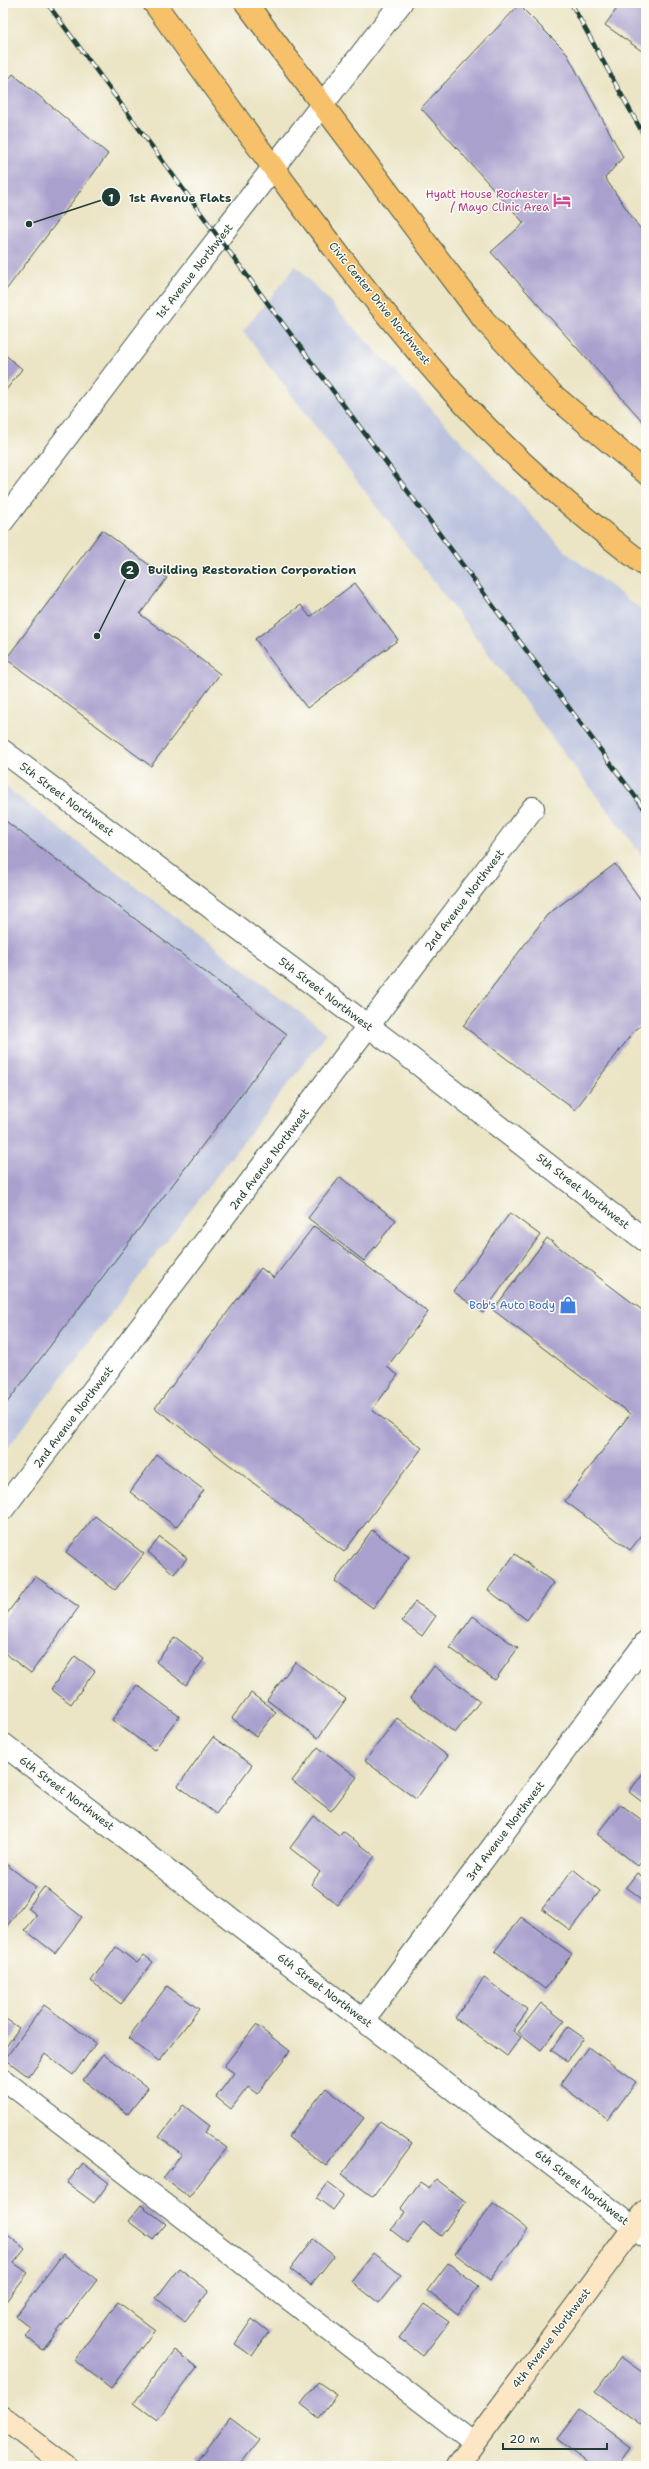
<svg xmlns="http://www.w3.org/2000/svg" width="649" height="2469" viewBox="0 0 649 2469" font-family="'Shantell Sans',sans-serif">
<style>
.industrial{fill:#bbc3de}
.building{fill:#a9a0ce}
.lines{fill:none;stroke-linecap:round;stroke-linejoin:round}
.lane-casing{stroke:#3e564a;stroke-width:22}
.street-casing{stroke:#3e564a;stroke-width:24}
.secondary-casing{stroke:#3e564a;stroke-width:24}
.primary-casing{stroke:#3e564a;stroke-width:24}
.lane{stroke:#fff;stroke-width:20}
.street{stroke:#fff;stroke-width:22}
.secondary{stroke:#fce6c4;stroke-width:22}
.primary{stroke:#f7c06b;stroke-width:22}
.rail-casing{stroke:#1f3d34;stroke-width:4.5}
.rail{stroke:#fdfcf7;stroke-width:3;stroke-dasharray:9;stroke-linecap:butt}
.labels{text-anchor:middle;stroke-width:3;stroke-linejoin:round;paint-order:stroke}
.hotel-label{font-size:11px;fill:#b23c85;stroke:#fdfcf7;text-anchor:end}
.street-label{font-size:11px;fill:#1f3d34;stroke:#fdfcf7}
.shop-label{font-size:11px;fill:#366cbe;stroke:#fdfcf7;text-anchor:end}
.leader{fill:none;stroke:#1f3d34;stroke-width:1.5}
.callout-dot{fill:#1f3d34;stroke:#fdfcf7;stroke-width:1.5}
.mark-label{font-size:12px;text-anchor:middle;font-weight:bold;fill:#fff}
.callout-label{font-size:12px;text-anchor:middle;font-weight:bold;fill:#1f3d34;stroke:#fdfcf7;stroke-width:3;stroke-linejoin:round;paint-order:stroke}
</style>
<rect width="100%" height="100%" fill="#fdfcf7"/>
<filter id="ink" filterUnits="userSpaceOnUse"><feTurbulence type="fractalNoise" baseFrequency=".025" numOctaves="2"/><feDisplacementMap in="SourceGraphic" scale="8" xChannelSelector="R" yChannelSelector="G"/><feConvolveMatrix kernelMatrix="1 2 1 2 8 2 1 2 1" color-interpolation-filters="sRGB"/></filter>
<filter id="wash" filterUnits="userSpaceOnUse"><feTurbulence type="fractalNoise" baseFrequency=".012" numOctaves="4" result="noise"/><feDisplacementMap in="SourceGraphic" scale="16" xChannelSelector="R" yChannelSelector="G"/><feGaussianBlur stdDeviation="0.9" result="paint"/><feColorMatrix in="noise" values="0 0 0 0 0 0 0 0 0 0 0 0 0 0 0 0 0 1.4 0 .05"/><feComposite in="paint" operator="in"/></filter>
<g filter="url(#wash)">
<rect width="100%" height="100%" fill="#ebe4c5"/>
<!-- industrial -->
<g class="industrial">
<polygon points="296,266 568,554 646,613 646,861 243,331"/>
<polygon points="3,785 327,1033 3,1454"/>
</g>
<g id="blocks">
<!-- building -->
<g class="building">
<polygon points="621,3 646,3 646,54 605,25"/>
<polygon points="519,5 566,52 623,157 605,178 646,237 646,425 491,252 524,223 421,108"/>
<polygon points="13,74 108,154 3,294 3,87"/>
<polygon points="3,353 22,369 3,394"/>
<polygon points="102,530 167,578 140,614 220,674 151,766 6,659"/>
<polygon points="355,583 398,640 307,708 255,639 301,605 310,617"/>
<polygon points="3,819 287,1034 3,1408"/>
<polygon points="615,864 646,907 646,1022 634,1031 575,1110 463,1026 547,915"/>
<polygon points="340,1177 396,1220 364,1261 308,1218"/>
<polygon points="510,1213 540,1235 483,1313 453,1291"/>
<polygon points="314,1226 428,1312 387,1367 398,1375 372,1410 422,1448 344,1552 155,1408 261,1268 274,1278"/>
<polygon points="547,1238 646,1313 646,1530 630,1550 565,1501 630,1414 493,1310"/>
<polygon points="157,1455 204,1490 176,1527 130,1492"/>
<polygon points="95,1516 144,1554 115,1590 66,1552"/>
<polygon points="372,1530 409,1557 373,1608 335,1581"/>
<polygon points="160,1537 187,1558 174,1574 148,1552"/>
<polygon points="515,1554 554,1583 527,1620 488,1590"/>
<polygon points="35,1576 79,1607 31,1673 3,1652 3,1619"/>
<polygon points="415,1602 436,1616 422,1636 402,1621"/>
<polygon points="473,1616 518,1648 495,1680 450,1648"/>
<polygon points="175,1637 204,1659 186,1685 156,1662"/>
<polygon points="75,1656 95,1671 71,1704 51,1689"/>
<polygon points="295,1662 346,1699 318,1738 267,1700"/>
<polygon points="434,1666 480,1701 455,1733 410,1698"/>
<polygon points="137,1685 179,1716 154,1750 112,1720"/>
<polygon points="251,1693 276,1712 256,1737 232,1718"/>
<polygon points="397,1718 448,1756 416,1799 365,1761"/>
<polygon points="213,1737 252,1765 216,1814 178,1786"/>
<polygon points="318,1747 357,1777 331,1811 292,1781"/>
<polygon points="646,1769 646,1805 629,1792"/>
<polygon points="620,1804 646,1823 646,1855 638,1866 597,1834"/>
<polygon points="314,1816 339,1835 343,1831 375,1856 338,1905 311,1884 320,1872 290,1848"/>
<polygon points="3,1862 36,1887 7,1926 3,1923"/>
<polygon points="573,1869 600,1891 570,1930 542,1909"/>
<polygon points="637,1873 646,1879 646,1902 626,1887"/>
<polygon points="44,1887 82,1917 55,1953 25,1930 37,1915 28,1908"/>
<polygon points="521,1917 572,1954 545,1989 495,1951"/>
<polygon points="116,1947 137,1963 144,1955 153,1962 121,2004 91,1981"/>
<polygon points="484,1978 528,2010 513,2031 521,2037 507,2056 455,2018"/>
<polygon points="167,1986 199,2009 159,2061 128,2038"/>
<polygon points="541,2003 564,2021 541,2050 518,2032"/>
<polygon points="44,2005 96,2043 73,2075 45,2054 29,2077 5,2059"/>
<polygon points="3,2017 19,2028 3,2051"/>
<polygon points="256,2025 290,2051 257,2094 248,2087 231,2109 216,2097 234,2073 224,2066"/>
<polygon points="568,2027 584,2038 567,2061 551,2050"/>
<polygon points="588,2047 636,2082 608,2120 560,2085"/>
<polygon points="103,2054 148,2088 128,2114 83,2080"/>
<polygon points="326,2088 364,2118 326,2166 288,2137"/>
<polygon points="183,2105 210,2126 205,2132 227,2148 189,2197 163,2178 182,2154 159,2137"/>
<polygon points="380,2121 412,2144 373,2197 342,2174"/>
<polygon points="83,2163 109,2183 94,2203 67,2183"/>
<polygon points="436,2179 466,2202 441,2236 423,2222 408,2243 391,2230 406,2212 401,2208 420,2182 429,2188"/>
<polygon points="328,2183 344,2195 333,2210 317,2198"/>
<polygon points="493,2203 528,2230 490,2280 455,2254"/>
<polygon points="141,2205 166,2224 153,2240 128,2221"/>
<polygon points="3,2231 25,2249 14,2263 28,2273 3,2305"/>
<polygon points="313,2239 334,2256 311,2285 290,2269"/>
<polygon points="373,2253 401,2275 379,2303 351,2281"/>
<polygon points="63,2254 97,2280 43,2350 25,2336 31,2328 16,2316"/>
<polygon points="448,2263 479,2286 458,2314 427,2291"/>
<polygon points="179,2268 209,2291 185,2321 156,2298"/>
<polygon points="118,2302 155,2330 111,2388 74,2360"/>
<polygon points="424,2304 449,2322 423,2356 399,2338"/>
<polygon points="252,2319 269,2332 252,2356 235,2344"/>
<polygon points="174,2350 197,2367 157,2420 134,2403"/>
<polygon points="621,2357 646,2375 646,2429 595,2392"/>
<polygon points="318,2382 337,2395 319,2418 301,2404"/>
<polygon points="580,2409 631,2448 618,2466 592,2466 557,2439"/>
<polygon points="230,2418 259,2440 239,2466 202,2466 197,2462"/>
</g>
</g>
</g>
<g filter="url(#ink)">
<use href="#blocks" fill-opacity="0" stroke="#3e564a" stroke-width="1"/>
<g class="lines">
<!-- lane casing -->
<g class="lane-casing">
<polyline id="lane" points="3,2079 474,2443"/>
</g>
<!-- street casing -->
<g class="street-casing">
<g id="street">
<polyline points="3,521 169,302 401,3"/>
<polyline points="3,751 408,1056 646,1241"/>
<polyline points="3,1509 533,808"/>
<polyline points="3,1744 646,2237"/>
<polyline points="364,2019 646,1642"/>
</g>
</g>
<!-- secondary casing -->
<g class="secondary-casing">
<g id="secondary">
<polyline points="3,2418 66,2466"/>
<polyline points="457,2466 646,2211"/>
</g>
</g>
<!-- primary casing -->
<g class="primary-casing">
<g id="primary">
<path d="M154,3C249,134 342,268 450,389C509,454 576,513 646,566"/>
<polyline points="246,3 484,320 553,395 646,473"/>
</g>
</g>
<!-- lane -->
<use href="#lane" class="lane"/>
<!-- street -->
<use href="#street" class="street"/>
<!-- secondary -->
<use href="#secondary" class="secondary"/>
<!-- primary -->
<use href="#primary" class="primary"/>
<!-- rail casing -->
<g class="rail-casing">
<g id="rail">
<polyline points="47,3 219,238 646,811"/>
<polyline points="571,3 646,139"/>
</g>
</g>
<!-- rail -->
<use href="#rail" class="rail"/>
</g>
</g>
<!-- icons -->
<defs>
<g id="hotel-bare" transform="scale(1.38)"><path d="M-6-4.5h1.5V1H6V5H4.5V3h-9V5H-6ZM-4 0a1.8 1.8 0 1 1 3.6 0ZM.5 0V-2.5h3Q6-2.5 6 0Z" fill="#d1479c" stroke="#fdfcf7" stroke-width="2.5" paint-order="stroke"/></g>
<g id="shop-bare" transform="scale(1.38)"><path d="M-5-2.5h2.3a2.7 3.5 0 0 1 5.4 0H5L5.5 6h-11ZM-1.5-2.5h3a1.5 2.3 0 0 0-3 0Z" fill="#3f7fe0" stroke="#fdfcf7" stroke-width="2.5" paint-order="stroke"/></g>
</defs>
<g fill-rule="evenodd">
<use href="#hotel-bare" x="562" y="200"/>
<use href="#shop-bare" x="568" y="1305"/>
</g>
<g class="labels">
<!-- hotel labels -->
<g class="hotel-label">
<text x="549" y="198">Hyatt House Rochester<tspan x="549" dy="13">/ Mayo Clinic Area</tspan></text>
</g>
<!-- street labels -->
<g class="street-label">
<text transform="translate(194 271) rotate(-52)" y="4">1st Avenue Northwest</text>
<text transform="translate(380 303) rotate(51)" y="4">Civic Center Drive Northwest</text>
<text transform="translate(67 799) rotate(37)" y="4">5th Street Northwest</text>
<text transform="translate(464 900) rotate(-53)" y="4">2nd Avenue Northwest</text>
<text transform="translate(326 994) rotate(37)" y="4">5th Street Northwest</text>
<text transform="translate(269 1159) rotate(-53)" y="4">2nd Avenue Northwest</text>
<text transform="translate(583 1191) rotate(38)" y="4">5th Street Northwest</text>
<text transform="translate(73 1417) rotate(-53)" y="4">2nd Avenue Northwest</text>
<text transform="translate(67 1793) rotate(37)" y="4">6th Street Northwest</text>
<text transform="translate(505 1831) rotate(-53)" y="4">3rd Avenue Northwest</text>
<text transform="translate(325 1990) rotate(37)" y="4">6th Street Northwest</text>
<text transform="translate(582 2187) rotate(38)" y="4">6th Street Northwest</text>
<text transform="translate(551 2338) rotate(-53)" y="4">4th Avenue Northwest</text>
</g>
<!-- shop labels -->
<g class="shop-label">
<text x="555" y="1309">Bob's Auto Body</text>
</g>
</g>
<!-- callouts -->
<path class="leader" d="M29 224L111 197M97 636L130 570"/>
<g class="callout-dot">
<circle cx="29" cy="224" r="4"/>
<circle cx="97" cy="636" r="4"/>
<circle cx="111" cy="197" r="10"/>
<circle cx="130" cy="570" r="10"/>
</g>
<g class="mark-label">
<text x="111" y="202">1</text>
<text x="130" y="574">2</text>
</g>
<g class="callout-label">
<text x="180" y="202">1st Avenue Flats</text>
<text x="252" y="574">Building Restoration Corporation</text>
</g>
<!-- margin -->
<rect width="649" height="2469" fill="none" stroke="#fdfcf7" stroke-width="16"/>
<!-- scale -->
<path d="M503 2443v6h104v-6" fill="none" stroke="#1f3d34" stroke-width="2"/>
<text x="509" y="2443" font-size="12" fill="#1f3d34" stroke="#fdfcf7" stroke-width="3" paint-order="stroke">20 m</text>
</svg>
